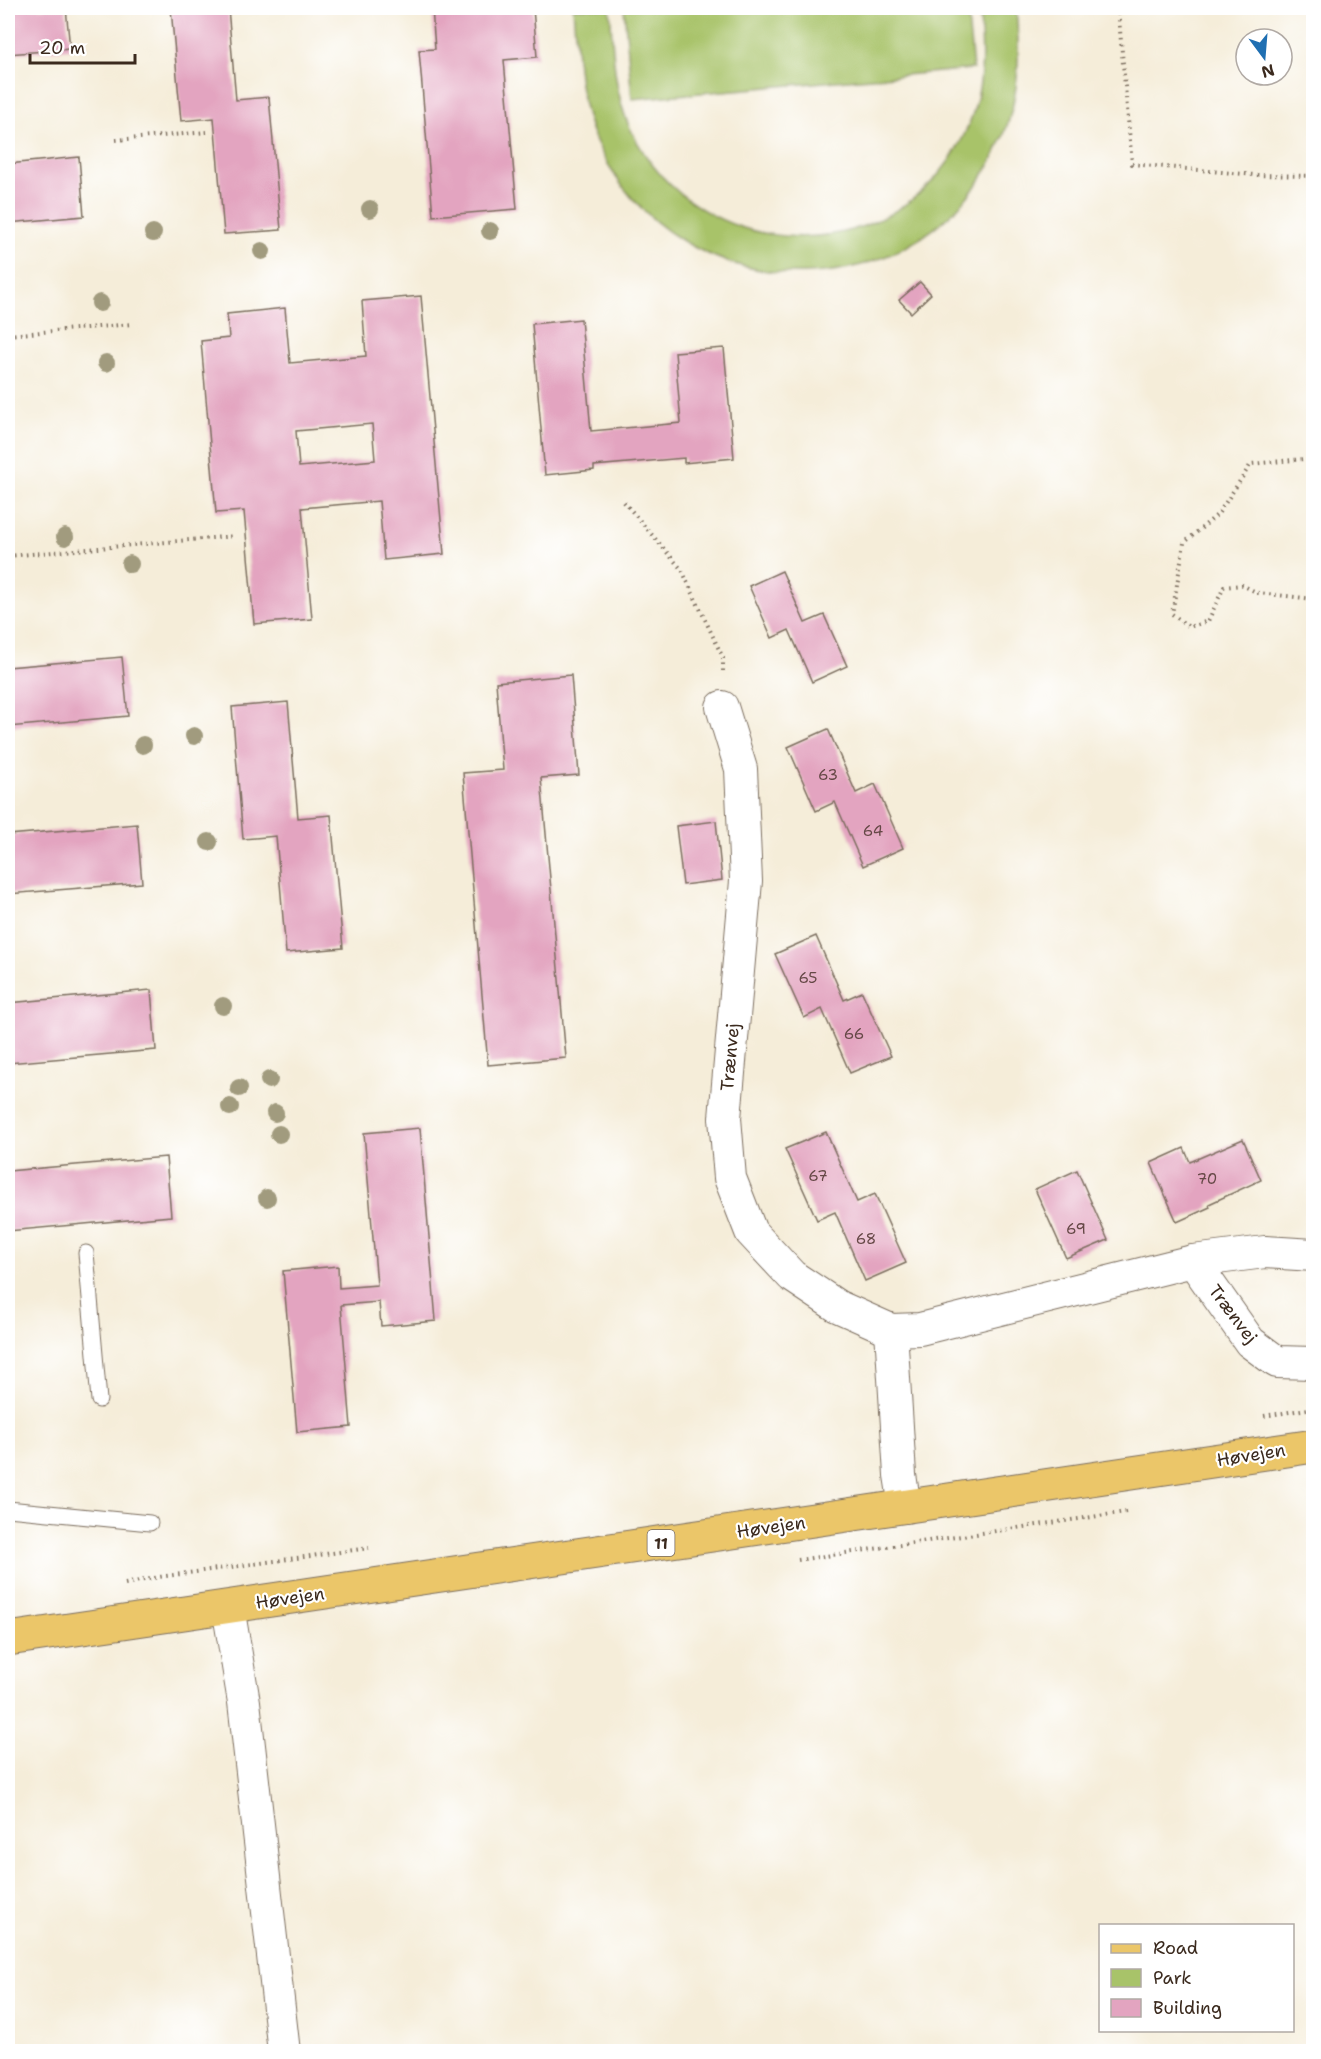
<svg xmlns="http://www.w3.org/2000/svg" width="1321" height="2059" viewBox="0 0 1321 2059" font-family="'Shantell Sans',sans-serif">
<style>
.green{fill:#a8c369;stroke:#727644;stroke-width:1.5}
.building{fill:#e3a4c0;fill-rule:evenodd}
.lines{fill:none;stroke-linecap:round;stroke-linejoin:round}
.lane-casing{stroke:#7c6e5f;stroke-width:17}
.street-casing{stroke:#7c6e5f;stroke-width:34}
.primary-casing{stroke:#7c6e5f;stroke-width:35}
.path{stroke:#7c6e5f;stroke-width:4;stroke-dasharray:1.5 4.5;stroke-linecap:butt}
.lane{stroke:#fff;stroke-width:15}
.street{stroke:#fff;stroke-width:32}
.primary{stroke:#ebc669;stroke-width:33}
.tree{fill:#a19b7e}
.labels{text-anchor:middle;stroke-width:4.5;stroke-linejoin:round;paint-order:stroke}
.number-label{font-size:15px;fill:#654846}
.shield{fill:#fff;stroke:#766a62;stroke-width:1.5}
.shield-label{font-size:16px;font-weight:bold;fill:#3b2a1e}
.street-label{font-size:18px;fill:#3b2a1e;stroke:#fff}
</style>
<rect width="100%" height="100%" fill="#fff"/>
<filter id="ink" filterUnits="userSpaceOnUse"><feTurbulence type="fractalNoise" baseFrequency=".0167" numOctaves="2"/><feDisplacementMap in="SourceGraphic" scale="12" xChannelSelector="R" yChannelSelector="G"/><feConvolveMatrix kernelMatrix="1 2 1 2 8 2 1 2 1" color-interpolation-filters="sRGB"/></filter>
<filter id="wash" filterUnits="userSpaceOnUse"><feTurbulence type="fractalNoise" baseFrequency=".008" numOctaves="4" result="noise"/><feDisplacementMap in="SourceGraphic" scale="24" xChannelSelector="R" yChannelSelector="G"/><feGaussianBlur stdDeviation="1.35" result="paint"/><feColorMatrix in="noise" values="0 0 0 0 0 0 0 0 0 0 0 0 0 0 0 0 0 1.4 0 .05"/><feComposite in="paint" operator="in"/></filter>
<g filter="url(#wash)">
<rect width="100%" height="100%" fill="#f5edd9"/>
<!-- green -->
<g class="green">
<path d="M573,8H610C613,47 613,91 630,128C698,273 907,274 969,124C985,86 983,47 979,8H1016C1020,52 1020,95 1003,137C929,318 675,318 596,141C577,100 577,52 573,8Z"/>
<polygon points="624,8 967,8 973,69 632,99"/>
</g>
<g id="blocks">
<!-- building -->
<g class="building">
<polygon points="8,8 66,8 70,49 8,54"/>
<polygon points="171,8 228,8 236,100 269,97 281,230 224,234 214,118 181,121"/>
<polygon points="432,8 533,8 537,57 504,60 517,209 433,216 419,50 435,49"/>
<polygon points="79,157 84,216 8,223 8,164"/>
<polygon points="920,282 931,294 911,313 899,300"/>
<path d="M421,296L444,554L384,560L379,501L302,508L312,619L254,624L244,511L216,513L201,341L229,338L227,314L285,308L290,363L366,356L362,301ZM372,424L375,460L299,467L296,431Z"/>
<polygon points="581,319 591,431 681,423 675,352 724,348 734,458 684,463 684,458 594,466 594,470 545,475 532,324"/>
<polygon points="782,571 805,623 824,615 847,666 812,682 789,630 772,638 749,586"/>
<polygon points="122,657 128,716 8,727 8,667"/>
<polygon points="571,675 579,775 541,778 566,1058 488,1065 463,773 503,770 496,682"/>
<polygon points="288,702 298,818 331,815 343,948 286,953 276,836 243,839 232,707"/>
<polygon points="828,729 856,793 875,784 903,848 863,866 835,802 816,811 788,747"/>
<polygon points="716,821 722,880 683,885 676,826"/>
<polygon points="137,824 142,883 8,894 8,835"/>
<polygon points="816,936 844,1000 862,992 891,1056 850,1073 822,1009 804,1018 775,954"/>
<polygon points="151,990 156,1050 8,1063 8,1003"/>
<polygon points="420,1128 436,1321 381,1326 379,1302 341,1305 351,1427 297,1432 283,1271 338,1266 339,1288 377,1285 364,1133"/>
<polygon points="826,1132 857,1202 875,1194 906,1263 865,1281 835,1212 817,1220 785,1149"/>
<polygon points="1243,1139 1261,1180 1209,1204 1210,1207 1177,1222 1151,1163 1184,1148 1190,1162"/>
<polygon points="166,1157 171,1216 8,1231 8,1171"/>
<polygon points="1077,1170 1108,1240 1066,1258 1035,1189"/>
</g>
</g>
</g>
<g filter="url(#ink)">
<use href="#blocks" fill-opacity="0" stroke="#7c6e5f" stroke-width="1.5"/>
<g class="lines">
<!-- lane casing -->
<g class="lane-casing">
<g id="lane">
<polyline points="86,1253 99,1400"/>
<polyline points="8,1509 150,1523"/>
</g>
</g>
<!-- street casing -->
<g class="street-casing">
<g id="street">
<polyline points="722,707 741,769 746,881 725,1118 730,1178 751,1232 792,1276 837,1306 891,1330 920,1329 1193,1261 1265,1252 1314,1255"/>
<polyline points="1193,1261 1250,1342 1277,1362 1314,1363"/>
<polyline points="891,1330 900,1475 905,1507"/>
<polyline points="228,1607 244,1702 284,2052"/>
</g>
</g>
<!-- primary casing -->
<g class="primary-casing">
<polyline id="primary" points="8,1639 1314,1446"/>
</g>
<!-- path -->
<g class="path">
<polyline points="1118,8 1132,164 1255,175 1314,176"/>
<polyline points="116,140 207,132"/>
<polyline points="8,335 132,324"/>
<polyline points="1314,458 1251,464 1218,514 1184,543 1172,614 1189,627 1208,621 1224,587 1242,585 1258,593 1314,599"/>
<polyline points="624,502 682,570 723,658 723,674"/>
<polyline points="8,556 235,536"/>
<polyline points="1264,1416 1314,1408"/>
<polyline points="798,1560 1126,1512"/>
<polyline points="125,1584 159,1577 369,1548"/>
</g>
<!-- lane -->
<use href="#lane" class="lane"/>
<!-- street -->
<use href="#street" class="street"/>
<!-- primary -->
<use href="#primary" class="primary"/>
</g>
<!-- trees -->
<g class="tree">
<circle cx="370" cy="209" r="9"/>
<circle cx="490" cy="231" r="9"/>
<circle cx="153" cy="233" r="9"/>
<circle cx="262" cy="251" r="9"/>
<circle cx="100" cy="303" r="9"/>
<circle cx="106" cy="363" r="9"/>
<circle cx="65" cy="537" r="9"/>
<circle cx="130" cy="564" r="9"/>
<circle cx="194" cy="736" r="9"/>
<circle cx="143" cy="745" r="9"/>
<circle cx="209" cy="842" r="9"/>
<circle cx="223" cy="1006" r="9"/>
<circle cx="269" cy="1080" r="9"/>
<circle cx="239" cy="1088" r="9"/>
<circle cx="230" cy="1107" r="9"/>
<circle cx="275" cy="1113" r="9"/>
<circle cx="279" cy="1134" r="9"/>
<circle cx="267" cy="1198" r="9"/>
</g>
</g>
<g class="labels">
<!-- number labels -->
<g class="number-label">
<text x="828" y="780">63</text>
<text x="873" y="836">64</text>
<text x="808" y="983">65</text>
<text x="854" y="1039">66</text>
<text x="818" y="1181">67</text>
<text x="1207" y="1184">70</text>
<text x="1076" y="1234">69</text>
<text x="866" y="1244">68</text>
</g>
<!-- shield labels -->
<rect class="shield" x="647.5" y="1530" width="27" height="26" rx="4.5"/>
<g class="shield-label">
<text x="661" y="1549">11</text>
</g>
<!-- street labels -->
<g class="street-label">
<text transform="translate(730 1057) rotate(-85)" y="6">Trænvej</text>
<text transform="translate(1233 1314) rotate(53)" y="6">Trænvej</text>
<text transform="translate(1251 1455) rotate(-9)" y="6">Høvejen</text>
<text transform="translate(771 1527) rotate(-8)" y="6">Høvejen</text>
<text transform="translate(290 1598) rotate(-8)" y="6">Høvejen</text>
</g>
</g>
<!-- margin -->
<rect width="1321" height="2059" fill="none" stroke="#fff" stroke-width="30"/>
<!-- legend -->
<rect x="1099" y="1924" width="195" height="108" fill="#ffffff" stroke="#b1aaa5" stroke-width="1.5"/>
<rect x="1111" y="1944" width="30" height="9" fill="#ebc669" stroke="#b1aaa5" stroke-width="1.5"/>
<text x="1153" y="1954" font-size="18" fill="#3b2a1e">Road</text>
<rect x="1111" y="1969" width="30" height="18" fill="#a8c369" stroke="#b1aaa5" stroke-width="1.5"/>
<text x="1153" y="1984" font-size="18" fill="#3b2a1e">Park</text>
<rect x="1111" y="1999" width="30" height="18" fill="#e3a4c0" stroke="#b1aaa5" stroke-width="1.5"/>
<text x="1153" y="2014" font-size="18" fill="#3b2a1e">Building</text>
<!-- north arrow -->
<g transform="translate(1264 57) rotate(164)"><circle r="28" fill="#ffffff" stroke="#b1aaa5" stroke-width="1.5"/>
<path d="M0-4.5L10 22L0 15L-10 22Z" fill="#1f6fb2"/>
<text y="-9" font-size="16" font-weight="bold" text-anchor="middle" fill="#3b2a1e">N</text>
</g>
<!-- scale -->
<path d="M30 54v9h105v-9" fill="none" stroke="#3b2a1e" stroke-width="3"/>
<text x="39" y="54" font-size="18" fill="#3b2a1e" stroke="#ffffff" stroke-width="4.5" paint-order="stroke">20 m</text>
</svg>
